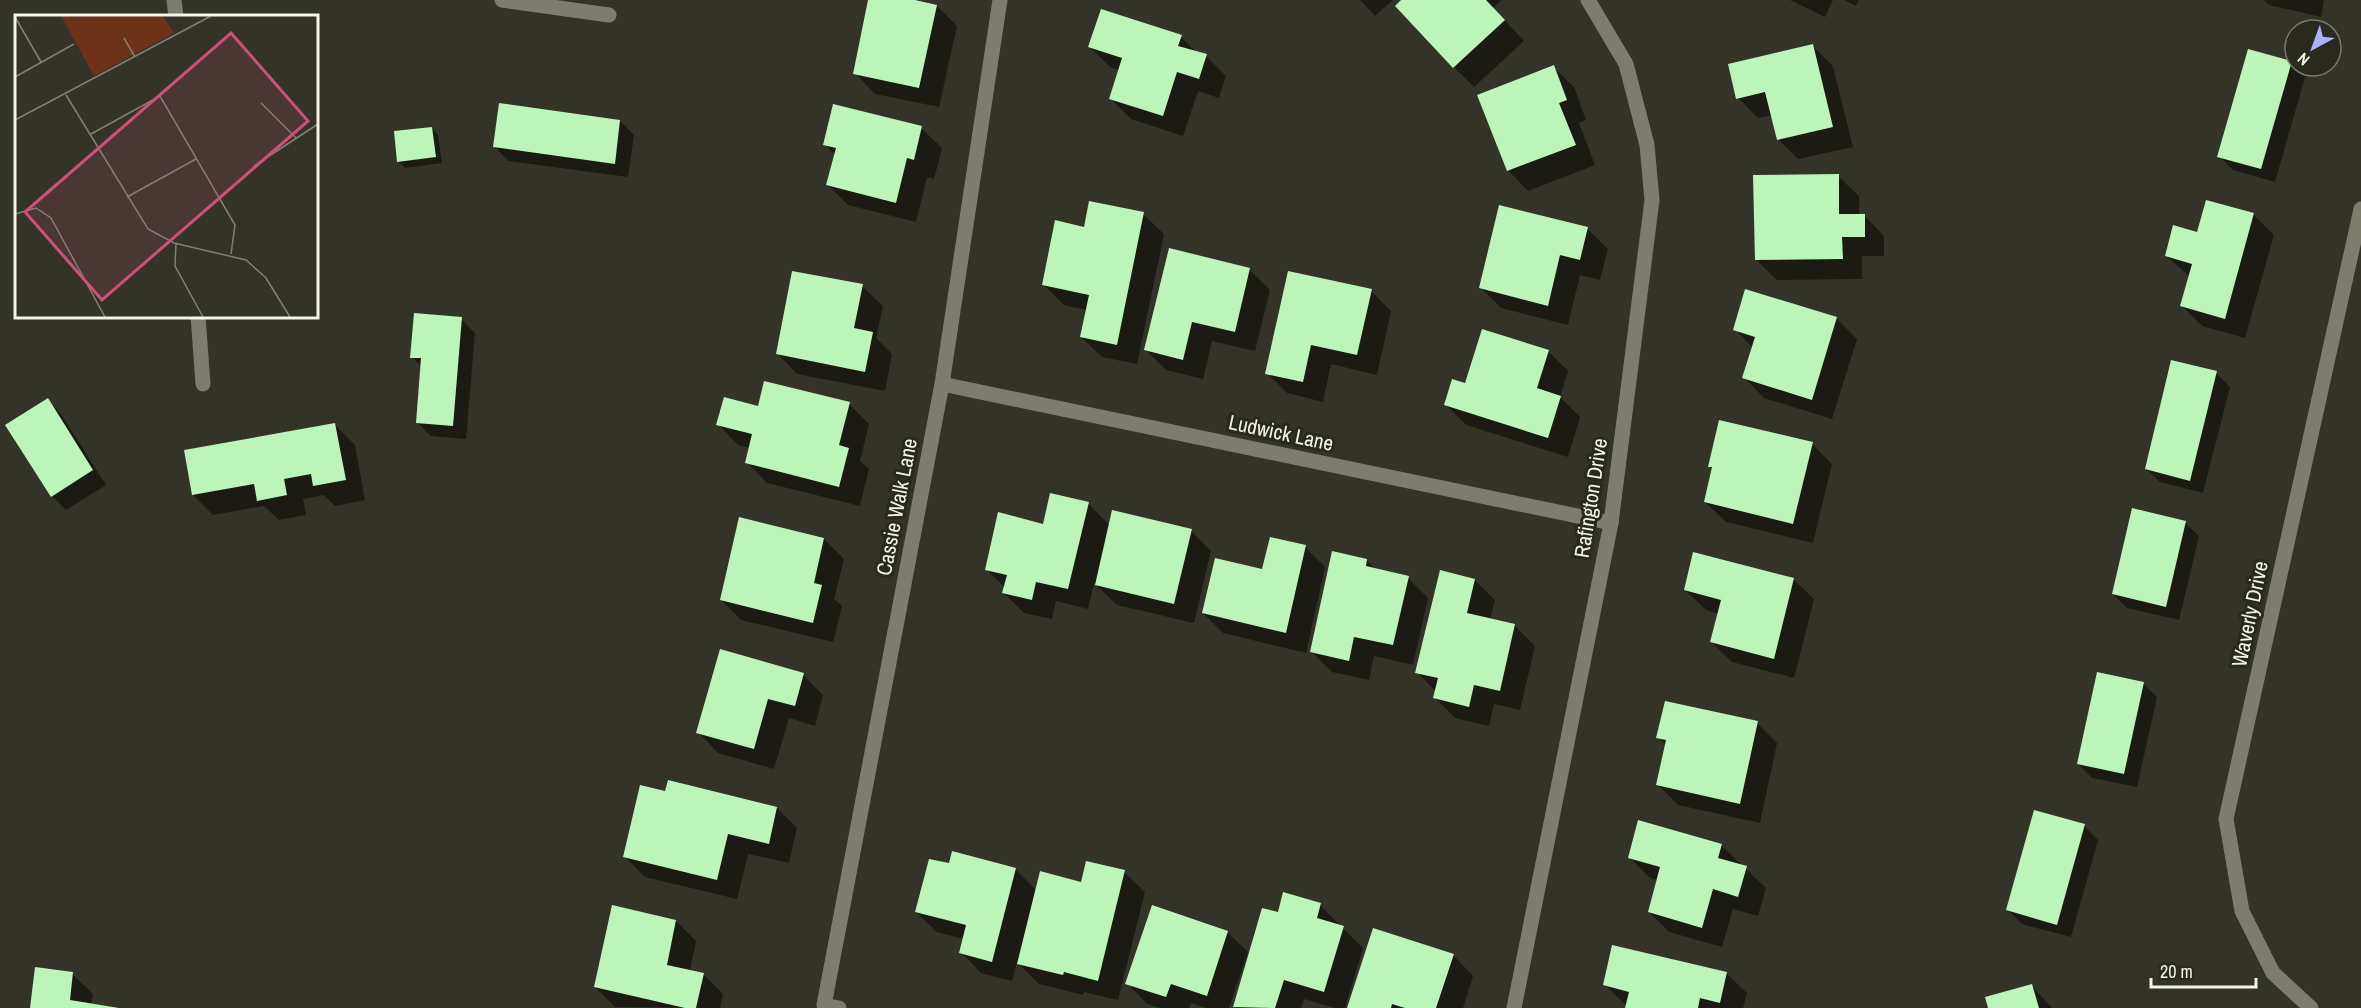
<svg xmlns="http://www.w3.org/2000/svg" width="2361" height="1008" viewBox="0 0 2361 1008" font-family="'Archivo Narrow',sans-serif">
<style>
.shadow{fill:#0007}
.building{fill:#bdf4ba}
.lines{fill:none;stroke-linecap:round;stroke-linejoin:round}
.street{stroke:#7c7d6f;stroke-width:15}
.labels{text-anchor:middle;stroke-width:6;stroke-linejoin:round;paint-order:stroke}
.street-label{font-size:21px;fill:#f3f4ec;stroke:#29291e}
.inset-road{fill:none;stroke:#808076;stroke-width:1.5}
.view{fill:#ce4f7f;fill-opacity:0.15;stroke:#ce4f7f;stroke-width:3}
.inset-edge{fill:none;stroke:#f3f4ec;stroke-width:3}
</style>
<rect width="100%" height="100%" fill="#333327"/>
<!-- shadow -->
<g class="shadow">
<polygon points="869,0 908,0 937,6 957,26 939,107 875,94 855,73"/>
<polygon points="1360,0 1393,0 1375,16"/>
<polygon points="1403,0 1502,0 1493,8 1524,41 1474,87 1454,67"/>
<polygon points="1790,0 1833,0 1825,17"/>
<polygon points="1844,0 1859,0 1856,6"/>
<polygon points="2264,0 2324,0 2321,17 2269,5"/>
<polygon points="1181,37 1197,53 1206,56 1226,76 1219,98 1198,91 1183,136 1131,119 1111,99 1120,70 1110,67 1090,47"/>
<polygon points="1813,46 1833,66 1853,147 1798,159 1778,139 1772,115 1758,118 1738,98"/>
<polygon points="2249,50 2292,63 2305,77 2275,182 2233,170 2219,156"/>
<polygon points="1553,67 1574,87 1586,120 1579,123 1595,165 1528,191 1508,170"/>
<polygon points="620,121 634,135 628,177 508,161 495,147"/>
<polygon points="431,128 438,135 442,163 405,168 398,161"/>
<polygon points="921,128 942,148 934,179 927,177 916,222 848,205 828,185 835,155 825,144"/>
<polygon points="1838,176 1859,196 1859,216 1864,215 1884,236 1884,256 1862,256 1862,279 1777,280 1756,260"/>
<polygon points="1500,207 1588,229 1608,249 1600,280 1580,275 1568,325 1501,308 1481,288"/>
<polygon points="1143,214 1164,234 1137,364 1102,357 1081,337 1087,310 1064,305 1044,285 1085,229"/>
<polygon points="2253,214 2274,235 2245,338 2202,326 2182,306 2190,277 2166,256 2198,234"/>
<polygon points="1170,250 1250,270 1270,290 1255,351 1212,341 1203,379 1166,370 1146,350"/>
<polygon points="862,286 883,306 876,338 892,354 885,391 797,374 777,353"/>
<polygon points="1371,291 1391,311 1377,375 1331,364 1323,402 1287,393 1267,373"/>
<polygon points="1746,291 1837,319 1857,339 1832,419 1764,398 1744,377 1753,348 1735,329"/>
<polygon points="461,319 475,333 466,439 431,436 417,422 422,367 412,357"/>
<polygon points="1548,351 1568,371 1560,397 1580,417 1568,457 1466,425 1445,404 1466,385"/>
<polygon points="2216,373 2230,387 2203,493 2160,482 2146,469"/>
<polygon points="48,400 61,414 106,485 66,510 52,496"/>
<polygon points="849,404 869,424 860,461 869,469 860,506 767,483 747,462 750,448 738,445 718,424 759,408"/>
<polygon points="335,425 355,445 365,500 335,506 324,495 303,499 306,515 279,520 264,506 213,515 193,495"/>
<polygon points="1812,444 1832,464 1813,543 1726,522 1705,502 1713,470 1709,466"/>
<polygon points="1088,503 1110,526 1191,531 1211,551 1194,623 1117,605 1094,583 1088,609 1056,601 1052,619 1024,613 1004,593 1005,588 986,569 1045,525"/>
<polygon points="2185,523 2199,536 2179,620 2127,608 2113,594"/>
<polygon points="824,539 844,559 834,599 842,606 833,642 741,620 721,600"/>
<polygon points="1305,547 1325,567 1306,653 1223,633 1203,613 1264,571"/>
<polygon points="1366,560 1377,571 1408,578 1428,598 1413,665 1374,656 1369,680 1332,672 1311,651"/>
<polygon points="1793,579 1814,599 1794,678 1732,662 1711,642 1719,614 1706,610 1685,590"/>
<polygon points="1475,580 1495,600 1490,620 1515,626 1535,646 1520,710 1494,704 1489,726 1455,718 1435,698 1436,692 1417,672"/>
<polygon points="803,675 823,695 815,726 789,718 774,769 718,753 698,732"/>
<polygon points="2143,684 2157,697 2137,787 2092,778 2078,764"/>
<polygon points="1757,723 1777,743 1760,823 1678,805 1657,784 1666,745 1658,737"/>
<polygon points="666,793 777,808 797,828 789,863 748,854 737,899 645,877 624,856"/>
<polygon points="2084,826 2098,840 2071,937 2022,924 2008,910"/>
<polygon points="1721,845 1766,888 1758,916 1733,909 1722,947 1669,932 1649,912 1658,880 1650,878 1630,858"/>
<polygon points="950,865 1015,869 1036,890 1082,883 1124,872 1145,892 1118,1000 1084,992 1083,995 1039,984 1017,962 1012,981 981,973 961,952 964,939 937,932 916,912"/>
<polygon points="1320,905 1363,948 1345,1008 1335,1008 1304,999 1301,1008 1237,1008 1235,1006 1279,914"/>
<polygon points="676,921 696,941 690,971 703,974 723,994 720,1008 615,1007 595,987"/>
<polygon points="1227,932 1248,952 1229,1008 1206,1008 1191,1003 1189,1008 1161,1008 1147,1004 1127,983"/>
<polygon points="1453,955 1473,976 1463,1008 1349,1008"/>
<polygon points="1726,973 1747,993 1743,1008 1627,1008 1627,1006 1605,985"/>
<polygon points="72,974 93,994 91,1004 116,1008 31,1008"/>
<polygon points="2032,986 2052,1008 1990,1008"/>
</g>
<!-- building -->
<g class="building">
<polygon points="868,0 915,0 937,5 919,88 853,74"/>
<polygon points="1401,0 1486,0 1505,20 1453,68 1395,6"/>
<polygon points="1101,9 1182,35 1178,46 1207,54 1199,79 1177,72 1163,116 1109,99 1122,58 1088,47"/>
<polygon points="1813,44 1833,127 1777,140 1765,92 1736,99 1728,64"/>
<polygon points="2248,49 2292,61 2261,169 2217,157"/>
<polygon points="1554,65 1567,100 1559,103 1576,145 1507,171 1477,95"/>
<polygon points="499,103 620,120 615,164 493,147"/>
<polygon points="833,104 922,126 914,160 907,158 896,203 826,185 836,148 823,145"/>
<polygon points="432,127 436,157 397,162 394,131"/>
<polygon points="1839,174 1839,214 1865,214 1865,237 1842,237 1843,259 1755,260 1753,175"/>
<polygon points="2206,200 2254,213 2225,319 2180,306 2192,264 2165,256 2173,225 2197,232"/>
<polygon points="1089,201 1144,212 1117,345 1080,337 1089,295 1042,285 1055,220 1084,227"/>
<polygon points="1499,205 1588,227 1580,260 1560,255 1548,306 1479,288"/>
<polygon points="1169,248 1250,268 1235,332 1192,322 1183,360 1144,350"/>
<polygon points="792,271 863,284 854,328 873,332 865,372 776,354"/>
<polygon points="1288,271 1372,289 1357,355 1311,345 1303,382 1265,374"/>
<polygon points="1745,289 1837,317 1812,400 1742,378 1755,337 1733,330"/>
<polygon points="414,313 462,317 453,426 416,423 421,358 410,358"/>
<polygon points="1482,329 1549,350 1537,388 1561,396 1548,438 1444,405 1452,379 1465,383"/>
<polygon points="2171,360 2217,371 2190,481 2145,469"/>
<polygon points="764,381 850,402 839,445 849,448 839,487 745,463 752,434 716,425 724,397 758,406"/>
<polygon points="48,398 93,470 51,497 5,425"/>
<polygon points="1719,420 1813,442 1793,524 1704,502 1712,467 1708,467"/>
<polygon points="335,423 346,480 313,486 311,474 284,479 287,495 257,501 254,484 192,495 184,450"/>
<polygon points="1050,493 1089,502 1068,589 1036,582 1032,600 1002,593 1007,575 985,570 998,512 1043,524"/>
<polygon points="2132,508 2186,521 2166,607 2112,594"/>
<polygon points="1112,510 1192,529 1174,604 1095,585"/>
<polygon points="739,517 824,538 814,583 822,585 813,623 720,600"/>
<polygon points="1270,537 1306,545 1286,633 1202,613 1215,558 1262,569"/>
<polygon points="1332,551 1367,559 1366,566 1409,576 1393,645 1354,637 1349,661 1310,652"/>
<polygon points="1693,552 1794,578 1774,659 1710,642 1721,600 1684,590"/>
<polygon points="1440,570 1475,579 1467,613 1515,624 1500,691 1474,685 1469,707 1433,698 1438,678 1415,673"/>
<polygon points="720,649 804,673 795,706 768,699 754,749 696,733"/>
<polygon points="2097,672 2144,682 2124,774 2077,764"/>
<polygon points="1665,701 1758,721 1740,804 1656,785 1666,740 1656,738"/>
<polygon points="668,780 777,807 769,844 728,834 717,880 623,857 640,785 665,791"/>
<polygon points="2034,810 2085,824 2057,925 2006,910"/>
<polygon points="1638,820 1722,844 1718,858 1747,866 1738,897 1713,889 1702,928 1648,912 1660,867 1628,858"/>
<polygon points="952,851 1016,868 992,962 959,953 966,925 915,912 929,859 949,863"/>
<polygon points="1086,861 1125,870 1098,981 1064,972 1063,975 1017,964 1040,871 1081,882"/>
<polygon points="1283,892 1321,903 1317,918 1344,926 1324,992 1284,980 1275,1008 1233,1007 1262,908 1278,912"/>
<polygon points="612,905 676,920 667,965 704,973 696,1008 685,1008 594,987"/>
<polygon points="1152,905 1228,931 1207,996 1171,984 1166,997 1125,984"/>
<polygon points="1373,928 1454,954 1436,1008 1405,1008 1392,1004 1391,1008 1347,1008"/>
<polygon points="1612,945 1727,972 1720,1003 1700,998 1698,1008 1625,1008 1629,992 1603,985"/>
<polygon points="35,967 73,972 70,1000 119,1008 30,1008"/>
<polygon points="2032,984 2039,1008 1988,1008 1985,997"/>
</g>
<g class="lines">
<!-- street -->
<g class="street">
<polyline points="174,0 176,16"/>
<polyline points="502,0 609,15"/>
<polyline points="198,316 203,384"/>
<polyline points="942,384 1611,523"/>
<polyline points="839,1008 824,1005 942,384 1000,0"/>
<polyline points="1514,1008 1611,523 1652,200 1647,145 1626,64 1588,0"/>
<polyline points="2311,1008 2273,973 2242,911 2226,819 2361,209"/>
</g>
</g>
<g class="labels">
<!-- street labels -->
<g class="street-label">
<text transform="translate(1281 433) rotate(12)" y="7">Ludwick Lane</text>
<text transform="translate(1591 498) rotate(-81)" y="7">Rafington Drive</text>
<text transform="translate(897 507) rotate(-79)" y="7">Cassie Walk Lane</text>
<text transform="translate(2250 614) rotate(-78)" y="7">Waverly Drive</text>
</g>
</g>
<!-- overview -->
<g transform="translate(15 15)">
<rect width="303" height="303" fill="#333327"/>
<path d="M46,1H148L159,18L79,61Z" fill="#6e3119"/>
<path class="inset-road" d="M0,2L26,47M109,23L120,42M0,62L59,29M51,80L133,214L159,228L231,245L251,263L275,302M246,88L281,123M0,105L196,1M76,119L145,81L220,210L216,239M239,151L303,109M112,182L181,144M0,199L21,193L36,203L90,302M161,228L160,251L188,302"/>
<path class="view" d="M216,18L293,106L87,285L10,197Z"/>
<rect width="303" height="303" class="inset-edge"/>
</g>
<!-- north arrow -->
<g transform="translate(2313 48) rotate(221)"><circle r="28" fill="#29291e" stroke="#7a7a70" stroke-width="1.5"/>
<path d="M0-4.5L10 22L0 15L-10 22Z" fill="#aab0fb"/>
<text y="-9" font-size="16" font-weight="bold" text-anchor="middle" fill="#f3f4ec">N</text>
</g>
<!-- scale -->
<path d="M2151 978v9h105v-9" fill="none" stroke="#f3f4ec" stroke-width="3"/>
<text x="2160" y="978" font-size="18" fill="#f3f4ec" stroke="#29291e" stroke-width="4.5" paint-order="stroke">20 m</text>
</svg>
